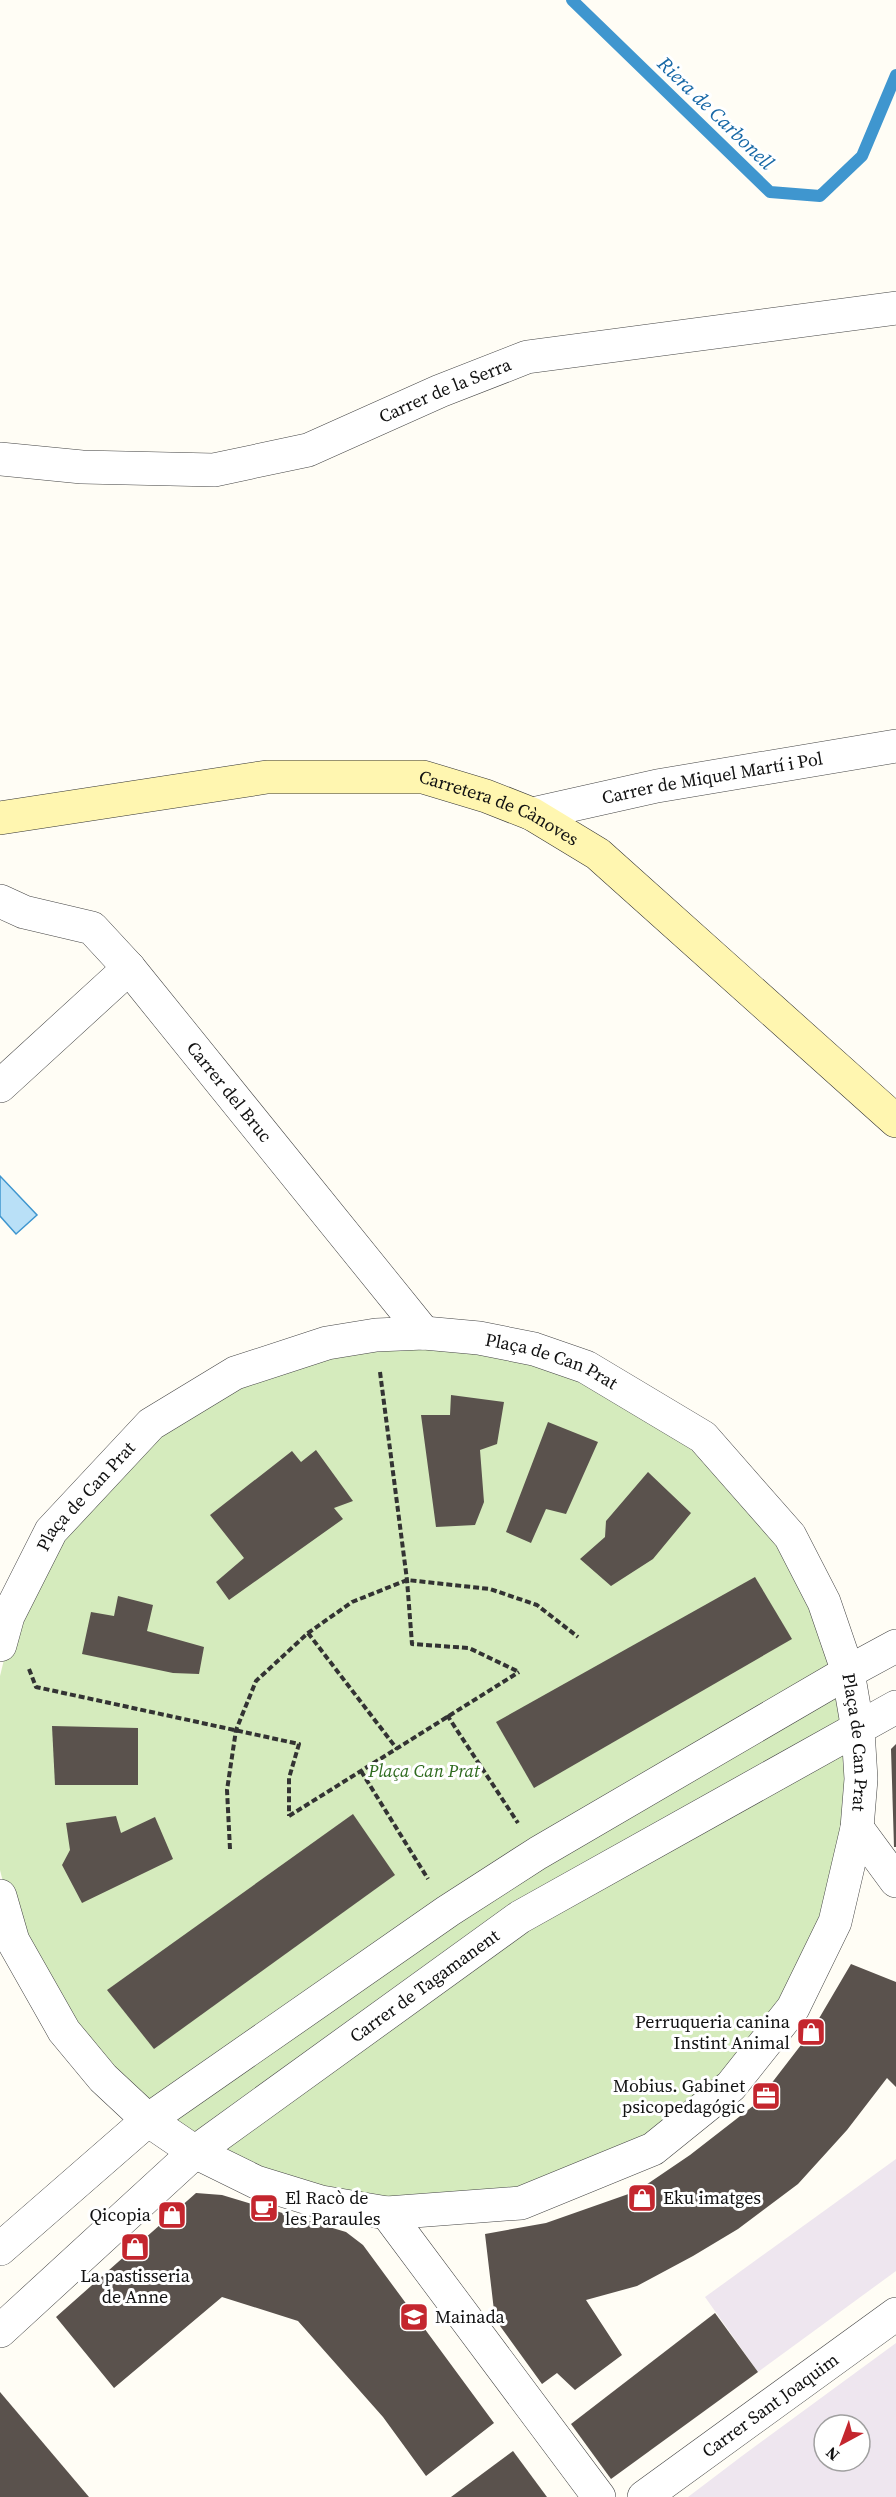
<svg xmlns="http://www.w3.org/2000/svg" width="896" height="2497" viewBox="0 0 896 2497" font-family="'Source Serif 4',serif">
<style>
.industrial{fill:#eee6ef;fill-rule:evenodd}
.green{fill:#d5ebbd}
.water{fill:#b9e0f7;stroke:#3f96cf;stroke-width:1.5}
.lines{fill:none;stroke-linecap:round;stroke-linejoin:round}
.stream{stroke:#3f96cf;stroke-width:12}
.building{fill:#5a524d}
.street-casing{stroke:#444;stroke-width:34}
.secondary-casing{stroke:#333;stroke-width:34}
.path{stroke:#333;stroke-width:4;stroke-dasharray:6 3;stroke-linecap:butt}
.street{stroke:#fff;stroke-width:33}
.secondary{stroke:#fff6b0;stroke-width:33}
.labels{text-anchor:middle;stroke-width:6;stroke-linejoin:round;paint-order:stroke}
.street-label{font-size:18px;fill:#111;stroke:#fff}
.park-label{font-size:18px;font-style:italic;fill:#2f6b1f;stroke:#fff}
.poi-label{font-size:18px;fill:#111;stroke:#fff;text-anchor:end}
.water-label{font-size:20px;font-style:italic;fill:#1768a6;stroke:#fff}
</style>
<rect width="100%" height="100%" fill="#fffdf5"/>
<!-- industrial -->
<g class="industrial">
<polygon points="896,2159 896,2271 758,2372 705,2297"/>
<path d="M896,2343V2497H688L742,2456ZM824,2425H860V2461H824Z"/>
</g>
<!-- green -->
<circle class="green" cx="422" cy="1773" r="433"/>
<!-- water -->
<polygon class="water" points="0,1176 37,1215 16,1234 0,1216"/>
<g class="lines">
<!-- stream -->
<polyline class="stream" points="572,0 770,192 820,196 862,156 896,75"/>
</g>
<!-- building -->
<g class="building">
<polygon points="451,1395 504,1402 497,1444 480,1450 484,1502 475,1525 436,1527 421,1415 450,1415"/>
<polygon points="548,1422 598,1442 566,1514 546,1509 531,1543 506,1532"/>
<polygon points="316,1450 353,1501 334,1508 343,1519 229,1600 216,1582 244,1558 210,1515 292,1451 301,1462"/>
<polygon points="648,1472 691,1513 653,1559 611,1586 580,1559 605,1537 606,1521"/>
<polygon points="755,1577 792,1639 534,1788 496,1722"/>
<polygon points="118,1596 153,1605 147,1631 204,1647 199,1674 173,1673 82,1654 91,1612 114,1616"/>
<polygon points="52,1726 138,1728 138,1785 55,1785"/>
<polygon points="896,1744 896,1847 894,1847 891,1749"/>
<polygon points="353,1814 395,1875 154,2049 107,1990"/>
<polygon points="116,1816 121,1833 155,1817 173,1859 82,1903 62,1865 70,1850 66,1823"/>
<polygon points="851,1964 896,1982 896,2087 887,2078 847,2130 798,2184 738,2229 693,2256 637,2286 586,2300 622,2355 575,2390 557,2373 542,2384 495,2319 485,2234 546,2223 637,2191 690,2155 766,2096 764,2093 811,2032"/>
<polygon points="196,2193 222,2195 346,2232 363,2245 494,2423 426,2476 383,2417 298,2321 222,2297 114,2388 56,2317"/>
<polygon points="715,2313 758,2372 611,2479 571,2424"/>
<polygon points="0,2392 89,2497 0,2497"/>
<polygon points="513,2451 547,2497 451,2497"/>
</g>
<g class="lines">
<!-- street casing -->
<g class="street-casing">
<g id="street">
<path id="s1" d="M0,459L82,467L214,470L308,450L440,391L527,357L896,308"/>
<path id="s2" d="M532,814L657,786L896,746"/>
<path id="s3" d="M0,901L24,912L92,928L129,968L424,1333"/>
<polyline points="0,1086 129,968"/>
<path id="s4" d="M0,1645L8,1616L51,1531L151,1424L235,1373L327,1343L376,1335L424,1333L479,1338L534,1349L586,1367L703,1437L790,1536L824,1602L848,1672L858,1730L861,1779L857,1828L835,1922L793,2008L731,2086L653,2149L521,2203L387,2213L321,2202L256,2182L195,2152L148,2120L103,2078L64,2031L13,1941L0,1896"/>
<polyline points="857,1828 896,1881"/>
<polyline points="387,2213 599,2497"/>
<polyline points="0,2249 148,2120 448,1911 538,1853 848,1672 896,1646"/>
<path id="s5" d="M0,2331L195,2152L520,1917L896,1707"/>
<path id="s6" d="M644,2497L896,2314"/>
</g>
</g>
<!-- secondary casing -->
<g class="secondary-casing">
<g id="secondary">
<path id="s7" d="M0,818L267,777H423L486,796L532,814L598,854L896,1121"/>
</g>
</g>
<!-- path -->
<g class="path">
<polyline points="380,1372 407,1580 412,1644 469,1648 519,1672"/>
<polyline points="308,1633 397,1749"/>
<polyline points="29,1669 36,1687 299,1744 289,1778 289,1816"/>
<polyline points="447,1715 518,1823"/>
<polyline points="361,1771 428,1879"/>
<polyline points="289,1816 519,1672"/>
<polyline points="230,1849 227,1790 236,1730 256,1681 308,1633 352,1602 407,1580 490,1589 537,1605 578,1637"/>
</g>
<!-- street -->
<use href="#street" class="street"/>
<!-- secondary -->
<use href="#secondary" class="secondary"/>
</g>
<!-- icons -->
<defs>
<g id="shop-square" transform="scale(1.5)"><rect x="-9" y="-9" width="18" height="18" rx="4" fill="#c4262e" stroke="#fff"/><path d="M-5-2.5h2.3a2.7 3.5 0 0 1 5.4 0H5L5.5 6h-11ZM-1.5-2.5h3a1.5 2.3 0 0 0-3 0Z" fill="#fff"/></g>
<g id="office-square" transform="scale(1.5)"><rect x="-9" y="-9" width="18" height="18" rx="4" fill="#c4262e" stroke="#fff"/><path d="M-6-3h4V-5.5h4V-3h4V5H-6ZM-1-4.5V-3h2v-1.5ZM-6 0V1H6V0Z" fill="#fff"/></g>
<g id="cafe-square" transform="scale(1.5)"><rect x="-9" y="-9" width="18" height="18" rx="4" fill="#c4262e" stroke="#fff"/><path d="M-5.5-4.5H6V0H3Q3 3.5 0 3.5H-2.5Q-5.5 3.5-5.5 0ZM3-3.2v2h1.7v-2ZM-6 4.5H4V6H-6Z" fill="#fff"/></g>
<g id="school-square" transform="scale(1.5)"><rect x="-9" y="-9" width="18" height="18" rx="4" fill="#c4262e" stroke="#fff"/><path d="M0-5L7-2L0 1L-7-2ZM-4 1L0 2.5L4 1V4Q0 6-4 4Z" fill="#fff"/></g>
</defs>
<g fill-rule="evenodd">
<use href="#shop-square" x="811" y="2032"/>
<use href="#office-square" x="766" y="2096"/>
<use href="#shop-square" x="642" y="2198"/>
<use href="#cafe-square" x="264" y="2208"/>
<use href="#shop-square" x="172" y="2215"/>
<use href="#shop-square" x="135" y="2247"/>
<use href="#school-square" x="414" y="2317"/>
</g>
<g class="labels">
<!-- street labels -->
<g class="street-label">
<text dy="6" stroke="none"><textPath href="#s1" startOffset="460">Carrer de la Serra</textPath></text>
<text dy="6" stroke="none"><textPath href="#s2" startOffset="184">Carrer de Miquel Martí i Pol</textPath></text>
<text dy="6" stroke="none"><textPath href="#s7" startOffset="508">Carretera de Cànoves</textPath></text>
<text dy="6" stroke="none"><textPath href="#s3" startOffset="310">Carrer del Bruc</textPath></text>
<text dy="6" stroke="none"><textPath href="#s4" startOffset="696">Plaça de Can Prat</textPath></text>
<text dy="6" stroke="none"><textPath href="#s4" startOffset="174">Plaça de Can Prat</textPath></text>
<text dy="6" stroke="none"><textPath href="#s4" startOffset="1218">Plaça de Can Prat</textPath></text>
<text dy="6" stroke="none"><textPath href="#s5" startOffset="548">Carrer de Tagamanent</textPath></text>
<text dy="6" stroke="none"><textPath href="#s6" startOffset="156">Carrer Sant Joaquim</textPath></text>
</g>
<!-- park labels -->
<g class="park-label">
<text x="424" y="1777">Plaça Can Prat</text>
</g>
<!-- poi labels -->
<g class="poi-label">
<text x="790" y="2028">Perruqueria canina<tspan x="790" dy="21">Instint Animal</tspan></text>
<text x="745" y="2092">Mobius. Gabinet<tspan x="745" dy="21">psicopedagógic</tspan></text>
<text x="285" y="2204" text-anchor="start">El Racò de<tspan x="285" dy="21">les Paraules</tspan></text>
<text x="663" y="2204" text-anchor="start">Eku imatges</text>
<text x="151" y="2221">Qicopia</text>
<text x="135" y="2282" text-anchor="middle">La pastisseria<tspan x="135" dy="21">de Anne</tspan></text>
<text x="435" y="2323" text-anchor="start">Mainada</text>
</g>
<!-- water labels -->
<g class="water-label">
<text transform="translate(716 113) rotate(44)" y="7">Riera de Carbonell</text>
</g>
</g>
<!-- north arrow -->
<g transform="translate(842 2443) rotate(221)"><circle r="28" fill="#ffffff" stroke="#a0a0a0" stroke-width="1.5"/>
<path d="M0-4.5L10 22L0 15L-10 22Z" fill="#c4262e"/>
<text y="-9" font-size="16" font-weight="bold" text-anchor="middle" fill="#111111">N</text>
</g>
</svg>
